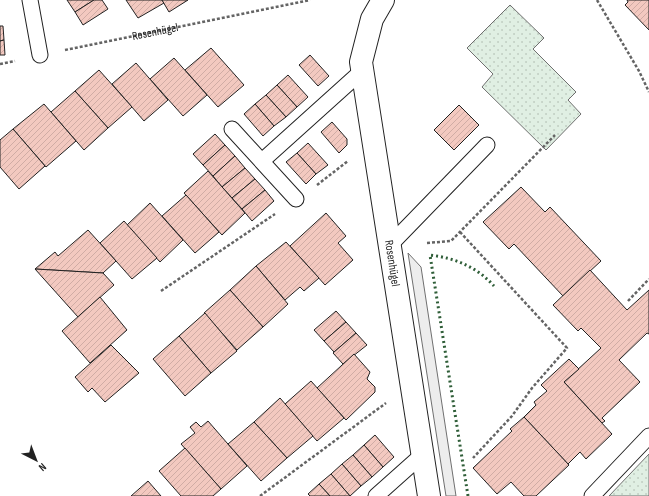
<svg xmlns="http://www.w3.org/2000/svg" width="649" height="496" viewBox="0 0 649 496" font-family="'Sofia Sans Condensed',sans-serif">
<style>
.park{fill:url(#park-dots);stroke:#6f6f6f}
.parking{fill:#ededed;stroke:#6f6f6f}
.building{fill:url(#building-hatch);stroke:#222}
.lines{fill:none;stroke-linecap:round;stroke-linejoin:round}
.service-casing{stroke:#222;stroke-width:17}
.minor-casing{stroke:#222;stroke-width:24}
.path{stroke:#646464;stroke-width:2.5;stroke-dasharray:3 2;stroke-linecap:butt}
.service{stroke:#fff;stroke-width:15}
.minor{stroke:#fff;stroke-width:22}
.hedge{stroke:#2f5e38;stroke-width:3;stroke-dasharray:2 3;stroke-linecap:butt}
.labels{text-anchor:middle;stroke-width:3;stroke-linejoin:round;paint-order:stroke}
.street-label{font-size:12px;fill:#222;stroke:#fff}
</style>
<defs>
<pattern id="park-dots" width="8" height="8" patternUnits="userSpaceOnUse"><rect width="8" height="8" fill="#e0efe3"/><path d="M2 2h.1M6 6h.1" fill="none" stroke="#c0cdc2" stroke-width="1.8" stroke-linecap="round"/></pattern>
<pattern id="building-hatch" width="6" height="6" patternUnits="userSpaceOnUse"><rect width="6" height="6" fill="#f3c9c0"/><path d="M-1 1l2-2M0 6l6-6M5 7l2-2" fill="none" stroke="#d0aca5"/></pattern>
</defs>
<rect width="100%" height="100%" fill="#fff"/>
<!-- park -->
<g class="park">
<polygon points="510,5 544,38 533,49 576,92 568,100 581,114 546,150 482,87 493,74 467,48"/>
<polygon points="649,454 649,496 609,496"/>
</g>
<!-- parking -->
<polygon class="parking" points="408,253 421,267 456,496 446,496"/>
<!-- building -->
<g class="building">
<polygon points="67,0 94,0 75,12"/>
<polygon points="94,0 102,0 108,9 83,25 75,12"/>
<polygon points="126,0 162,0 164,3 138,18"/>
<polygon points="162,0 188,0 169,12"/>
<polygon points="627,0 649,0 649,30 625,5 628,2"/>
<polygon points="0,26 3,26 4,40 0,41"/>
<polygon points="4,40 5,55 0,55 0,41"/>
<polygon points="211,48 244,85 218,107 185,70"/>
<polygon points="310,55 329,76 318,86 299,65"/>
<polygon points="174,58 207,95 183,116 150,79"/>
<polygon points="136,63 168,100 144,121 112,84"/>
<polygon points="99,70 132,107 108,128 75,91"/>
<polygon points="288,75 308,97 297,107 277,85"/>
<polygon points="277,85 297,107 286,117 266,95"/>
<polygon points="75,91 108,128 84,150 51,112"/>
<polygon points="266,95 286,117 274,126 255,104"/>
<polygon points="44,104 76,141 46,167 13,129"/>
<polygon points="255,104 274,126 263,136 244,114"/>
<polygon points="459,105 479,125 454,150 434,130"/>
<polygon points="332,122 347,139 347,145 339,153 321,132"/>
<polygon points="13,129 45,166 19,189 0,167 0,140"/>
<polygon points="215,134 225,145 203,165 193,154"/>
<polygon points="308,143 328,165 316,174 297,153"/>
<polygon points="225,145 235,156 213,176 203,165"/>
<polygon points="297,153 316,174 306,184 286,162"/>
<polygon points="235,156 245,168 222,187 213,176"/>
<polygon points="245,168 255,179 232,198 222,187"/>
<polygon points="208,171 245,213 222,235 184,193"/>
<polygon points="255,179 265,190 242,209 232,198"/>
<polygon points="521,187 545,212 550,207 601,261 563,296 514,244 509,249 483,222"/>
<polygon points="265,190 274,201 252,221 242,209"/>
<polygon points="186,195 219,232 195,253 162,216"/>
<polygon points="150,203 183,240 160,262 127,225"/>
<polygon points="326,213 346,236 338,243 353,260 325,285 290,246"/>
<polygon points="124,221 157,258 132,279 100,243"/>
<polygon points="88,230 116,261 103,273 35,269 55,252 58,256"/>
<polygon points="286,242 319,278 304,291 300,287 285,300 256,266"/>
<polygon points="256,266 288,304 263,327 230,290"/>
<polygon points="35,269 103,273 114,285 78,317"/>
<polygon points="590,270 627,310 649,290 649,334 647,333 619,360 640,382 602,418 605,421 602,423 564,382 601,348 581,328 578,331 553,305"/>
<polygon points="230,290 263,327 237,350 204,313"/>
<polygon points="100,297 127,330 90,363 62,331"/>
<polygon points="336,311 346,322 324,341 314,330"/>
<polygon points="205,313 237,351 211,373 179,336"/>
<polygon points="346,322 356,333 334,352 324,341"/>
<polygon points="356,333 367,345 343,364 333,353"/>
<polygon points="179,336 211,373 185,396 153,359"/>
<polygon points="111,345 139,373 105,402 92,388 88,392 75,377"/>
<polygon points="354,354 370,372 367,379 375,387 375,392 346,420 317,388"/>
<polygon points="569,359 579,369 564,382 612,434 586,459 580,452 568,464 524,417 536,405 534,402 547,391 541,385"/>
<polygon points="311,381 344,418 317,441 285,404"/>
<polygon points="280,398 313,436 287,458 254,422"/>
<polygon points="524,417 569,465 536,496 524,496 511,482 497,494 473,468 512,431 510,429"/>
<polygon points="208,421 247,466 221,489 181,444 195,433 190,427 196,422 201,427"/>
<polygon points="254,422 287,458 261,481 228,444"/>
<polygon points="375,435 394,457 383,467 364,445"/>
<polygon points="364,445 383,467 372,477 353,455"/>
<polygon points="185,448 221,489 213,496 181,496 159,471"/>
<polygon points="353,455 372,477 361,486 342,464"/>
<polygon points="342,464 361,486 350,496 331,474"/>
<polygon points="331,474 350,496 330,496 319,484"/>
<polygon points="148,481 161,496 131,496"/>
<polygon points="319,484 330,496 310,496 308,494"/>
</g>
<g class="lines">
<!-- service casing -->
<g class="service-casing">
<g id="service">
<polyline points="30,0 40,55"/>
<polyline points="232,129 296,199"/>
<polyline points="262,161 363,70"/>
<polyline points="389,246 487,145"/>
<polyline points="376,496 422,455"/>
<polyline points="592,496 649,436"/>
</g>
</g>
<!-- minor casing -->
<g class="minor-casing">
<g id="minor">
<path id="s2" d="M383,0L372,19L361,62L429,496"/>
</g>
</g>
<!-- path -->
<g class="path">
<polyline points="597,0 639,71 649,92"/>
<path id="s1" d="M65,50L310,0"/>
<polyline points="0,64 15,61"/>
<polyline points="317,185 348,161"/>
<polyline points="460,232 567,348 532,388 512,416 473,458"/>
<polyline points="427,243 451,241 555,135"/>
<polyline points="161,291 275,214"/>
<polyline points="628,301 649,279"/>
<polyline points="260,496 386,403"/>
</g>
<!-- service -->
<use href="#service" class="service"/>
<!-- minor -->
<use href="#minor" class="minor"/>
<!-- hedge -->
<path class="hedge" d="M468,496L430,255C455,258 477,267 494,286"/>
</g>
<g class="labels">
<!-- street labels -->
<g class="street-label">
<text dy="4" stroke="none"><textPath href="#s1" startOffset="92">Rosenhügel</textPath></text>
<text dy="4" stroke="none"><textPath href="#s2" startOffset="270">Rosenhügel</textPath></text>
</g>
</g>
<!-- north arrow -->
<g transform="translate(36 460) rotate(138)" stroke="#ffffff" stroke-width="3" paint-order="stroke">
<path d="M0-3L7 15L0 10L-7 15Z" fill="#222222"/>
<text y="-6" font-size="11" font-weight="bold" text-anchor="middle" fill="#222222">N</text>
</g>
</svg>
